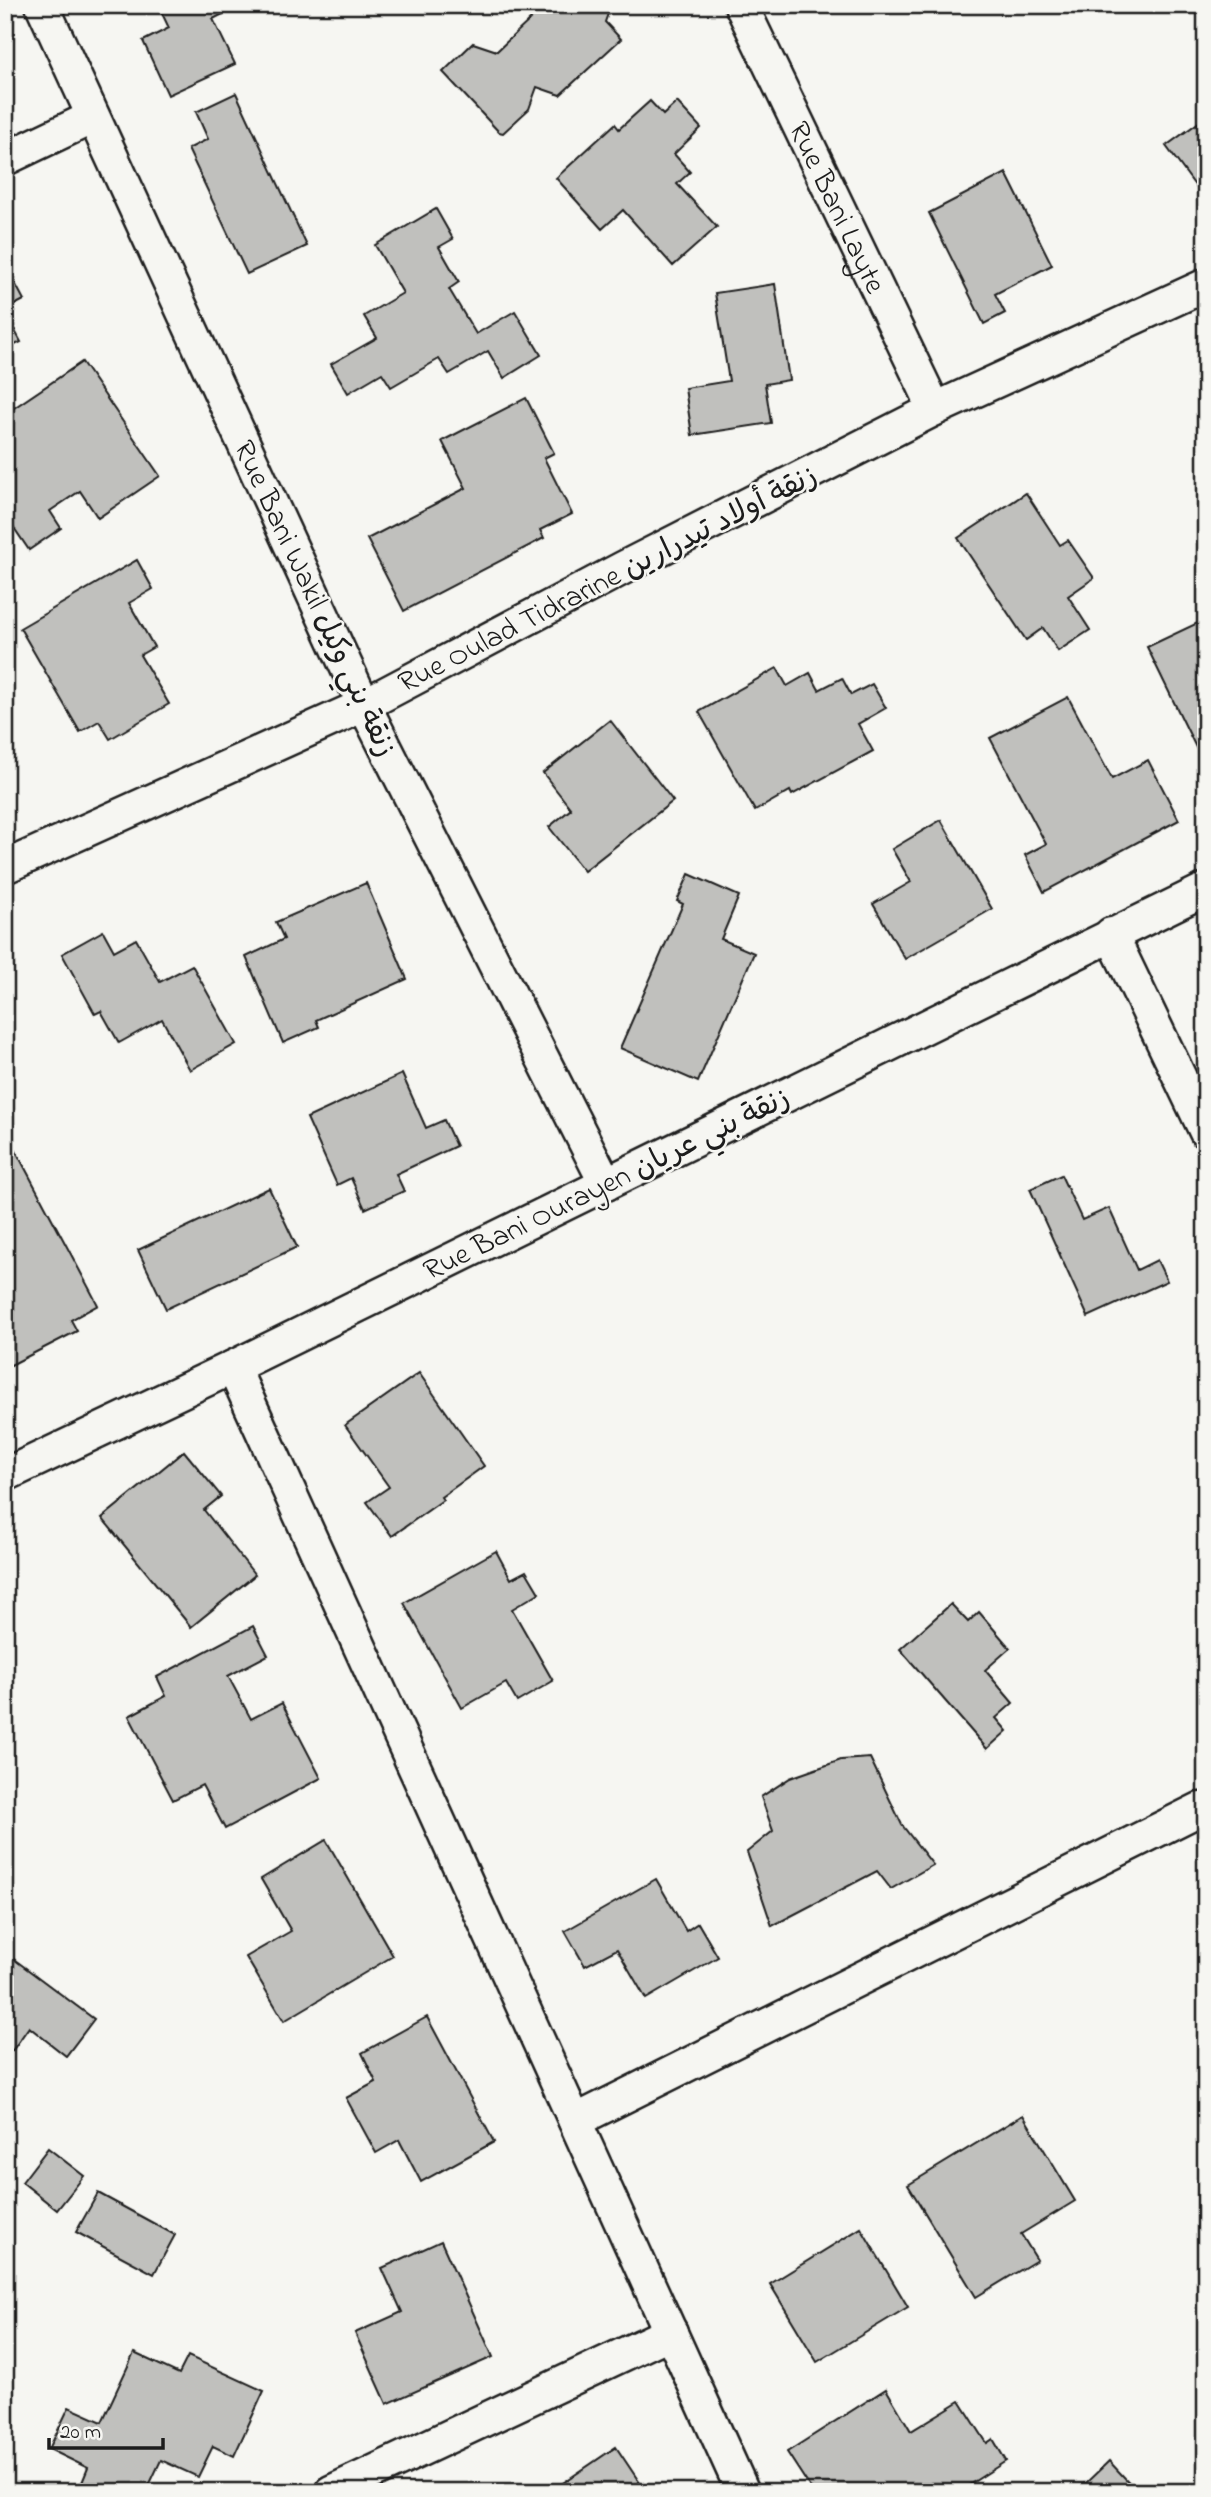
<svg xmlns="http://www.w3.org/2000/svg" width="1211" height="2497" viewBox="0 0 1211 2497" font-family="'Indie Flower','Playpen Sans Arabic',sans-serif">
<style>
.building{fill:#c0c0bd;stroke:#1c1c1c;stroke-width:2}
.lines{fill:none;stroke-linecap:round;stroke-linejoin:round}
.minor-casing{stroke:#1c1c1c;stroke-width:37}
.minor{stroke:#f6f6f2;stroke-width:32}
.labels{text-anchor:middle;stroke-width:5;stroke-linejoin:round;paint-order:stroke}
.street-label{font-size:30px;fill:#1c1c1c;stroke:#f6f6f2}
</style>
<rect width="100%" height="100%" fill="#f6f6f2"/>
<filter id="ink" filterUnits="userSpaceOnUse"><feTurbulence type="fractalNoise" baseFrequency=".0143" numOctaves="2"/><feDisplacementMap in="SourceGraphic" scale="14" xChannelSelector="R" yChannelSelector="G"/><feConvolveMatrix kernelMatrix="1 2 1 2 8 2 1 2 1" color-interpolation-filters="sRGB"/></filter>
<g filter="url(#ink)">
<!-- building -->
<g class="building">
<polygon points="158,5 234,5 235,8 213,19 235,64 168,95 143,41 169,28"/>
<polygon points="536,5 611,5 605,22 621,39 560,95 537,87 529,109 503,133 499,132 443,72 473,43 497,51 531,19"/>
<polygon points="236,93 307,246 247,274 188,149 208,139 196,112"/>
<polygon points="650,101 663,115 677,102 701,128 674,154 690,172 677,184 717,227 673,266 623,210 602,229 556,178 615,124 619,129"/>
<polygon points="1206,117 1206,193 1202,195 1166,146"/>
<polygon points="1006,173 1052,265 995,294 1005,313 984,324 929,213"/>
<polygon points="436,209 453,239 439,247 459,282 449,289 476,334 515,311 541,355 504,378 488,351 449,374 439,359 391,387 382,373 348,393 331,364 377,338 364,316 403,293 375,245"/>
<polygon points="7,268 24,300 5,310 5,269"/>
<polygon points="775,284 789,380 765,384 771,423 692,435 685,388 729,381 715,293"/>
<polygon points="5,312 21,342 5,350"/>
<polygon points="82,362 160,476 98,518 80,491 50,511 61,528 29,550 12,525 5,530 5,414"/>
<polygon points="526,398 554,453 544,458 572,514 540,530 544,538 404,611 367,539 466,488 442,441"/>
<polygon points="1026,493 1060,545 1068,540 1094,578 1068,596 1090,630 1058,651 1043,628 1026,640 958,538"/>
<polygon points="137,560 153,589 129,603 154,647 140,655 169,704 110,739 99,721 80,732 20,628"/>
<polygon points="1206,619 1206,768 1147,647"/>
<polygon points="777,668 787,686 810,673 819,690 842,678 851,695 872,684 886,708 858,724 873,751 792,795 790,791 755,811 699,712"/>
<polygon points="1068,697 1112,779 1148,760 1179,820 1044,892 1025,855 1046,844 990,738"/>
<polygon points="610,720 673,801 584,871 549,827 571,809 543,773"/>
<polygon points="941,820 992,909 905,959 873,904 911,882 892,849"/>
<polygon points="689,874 739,896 721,939 754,953 698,1082 620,1048 683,904 677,901"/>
<polygon points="366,883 407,979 316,1020 319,1027 283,1043 246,957 284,939 276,922"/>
<polygon points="103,931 114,951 136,939 160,982 192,965 236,1044 190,1070 162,1019 119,1043 101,1011 95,1014 62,954"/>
<polygon points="402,1074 426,1128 444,1120 456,1146 396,1174 404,1191 365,1209 351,1178 337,1185 307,1118"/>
<polygon points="9,1138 98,1305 71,1320 77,1331 5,1368 5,1140"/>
<polygon points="1061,1175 1082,1220 1109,1208 1137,1270 1157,1260 1167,1281 1088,1317 1030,1189"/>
<polygon points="269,1188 297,1247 166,1309 138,1250"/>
<polygon points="419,1373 484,1466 441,1497 443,1500 392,1536 367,1502 389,1487 345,1425"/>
<polygon points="184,1451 221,1496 204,1510 255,1575 191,1627 102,1518"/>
<polygon points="496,1551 511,1579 526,1571 539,1593 512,1609 553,1681 517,1702 506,1683 462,1708 404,1603"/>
<polygon points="951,1604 968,1622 979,1612 1010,1648 985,1670 1013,1703 996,1718 1007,1731 987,1749 900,1649"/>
<polygon points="253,1626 268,1655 228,1676 251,1719 282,1703 321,1778 225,1829 202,1785 173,1800 129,1716 166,1696 157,1677"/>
<polygon points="870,1758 902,1825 933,1865 891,1889 877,1871 772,1926 747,1852 773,1831 761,1797 790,1778 841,1760"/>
<polygon points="326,1840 393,1956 284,2021 246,1957 291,1931 261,1879"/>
<polygon points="656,1879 686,1931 698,1923 718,1957 646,1999 617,1949 585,1966 565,1931"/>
<polygon points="7,1954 94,2019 66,2056 29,2027 12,2051 5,2046 5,1957"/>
<polygon points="427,2017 494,2142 421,2182 399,2140 376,2153 346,2098 376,2082 362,2053"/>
<polygon points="1023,2115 1075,2201 1021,2234 1037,2260 976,2297 908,2185"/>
<polygon points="48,2148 84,2176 57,2210 22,2182"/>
<polygon points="98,2193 175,2235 154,2274 76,2232"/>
<polygon points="861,2228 908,2307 817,2362 770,2284"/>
<polygon points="441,2241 493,2357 387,2404 355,2333 402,2312 382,2268"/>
<polygon points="134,2353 179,2374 188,2356 264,2391 234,2456 213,2446 198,2477 161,2460 146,2492 96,2492 81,2485 88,2468 49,2449 69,2407 102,2422"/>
<polygon points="886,2389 911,2431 960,2401 987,2443 993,2439 1006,2461 958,2492 813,2492 787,2452"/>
<polygon points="616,2447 646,2492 560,2492 557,2487"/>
<polygon points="1109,2461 1138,2492 1067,2492 1086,2483"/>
</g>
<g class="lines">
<!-- minor casing -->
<g class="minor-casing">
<g id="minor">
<polyline points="42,5 364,705 606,1184"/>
<path id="s1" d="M741,5L935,409"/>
<polyline points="5,159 93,117"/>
<polyline points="5,867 364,705 623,568 935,409 1206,285"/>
<polyline points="1111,934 1206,1132"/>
<polyline points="233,1367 743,2492"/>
<polyline points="5,1475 233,1367 1206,889"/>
<polyline points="575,2121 1200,1809"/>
<polyline points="331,2492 671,2332"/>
</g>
</g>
<!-- minor -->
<use href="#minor" class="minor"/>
</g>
</g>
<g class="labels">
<!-- street labels -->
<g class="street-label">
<text dy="10" stroke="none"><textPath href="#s1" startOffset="224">Rue Bani Layte</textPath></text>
<text transform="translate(607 578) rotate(-27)" y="10">Rue Oulad Tidrarine زنقة أولاد تيدرارين</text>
<text transform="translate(316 598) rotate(65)" y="10">Rue Bani Wakil زنقة بني وكيل</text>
<text transform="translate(606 1183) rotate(-26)" y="10">Rue Bani Ourayen زنقة بني عريان</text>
</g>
</g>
<!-- margin -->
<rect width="1211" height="2497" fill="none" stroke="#f6f6f2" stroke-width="28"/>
<rect x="14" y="14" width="1183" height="2469" fill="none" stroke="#1c1c1c" stroke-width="2.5" filter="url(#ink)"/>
<!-- scale -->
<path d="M49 2438v10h114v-10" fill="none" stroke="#1c1c1c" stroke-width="3.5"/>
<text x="60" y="2438" font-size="21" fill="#1c1c1c" stroke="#f6f6f2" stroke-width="5" paint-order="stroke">20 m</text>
</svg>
